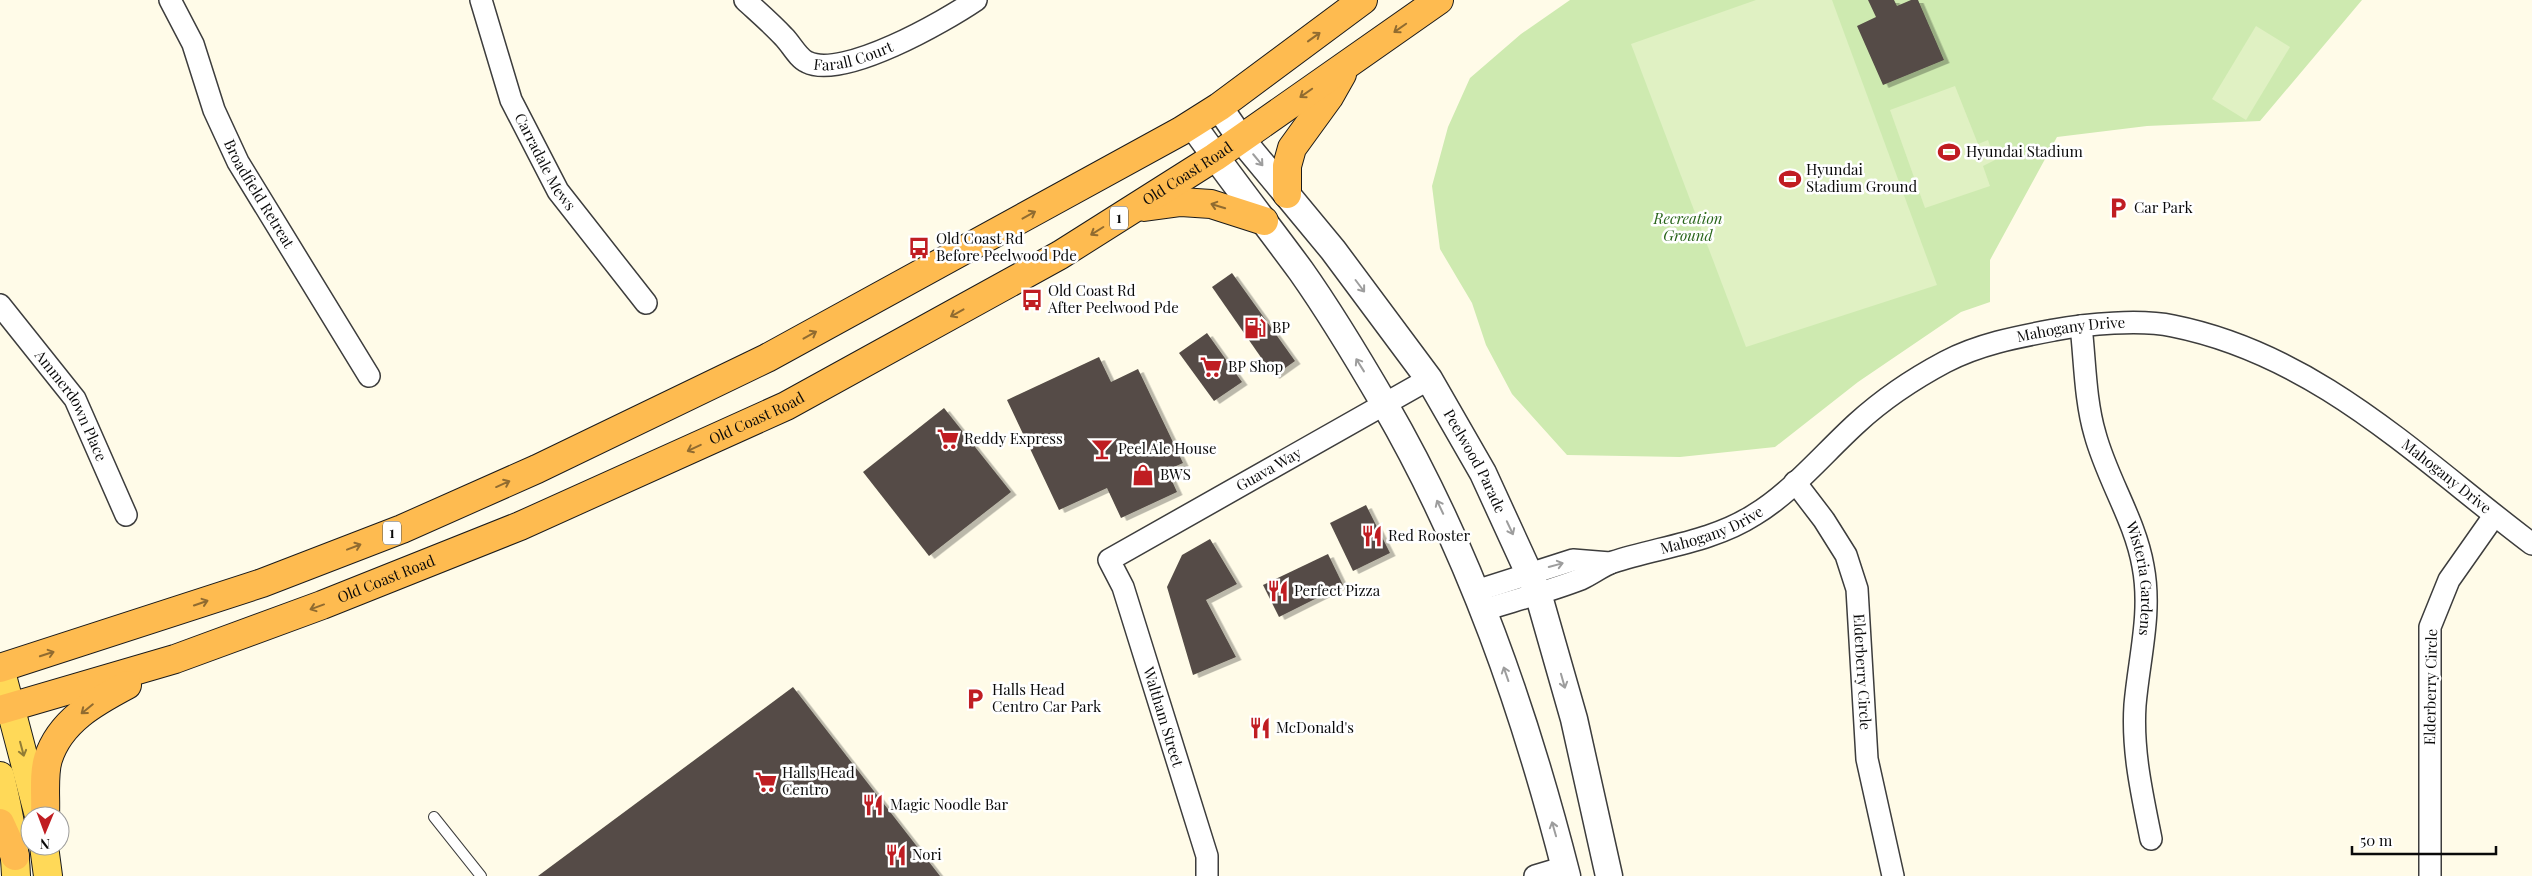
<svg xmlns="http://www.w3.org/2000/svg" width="2532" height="876" viewBox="0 0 2532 876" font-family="'Playfair Display',serif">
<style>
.green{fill:#ceeab0}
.pitch{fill:#e0f1c3}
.building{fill:#544c46;filter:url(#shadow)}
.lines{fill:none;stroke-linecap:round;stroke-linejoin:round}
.service-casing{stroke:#3d3d3d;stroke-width:12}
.minor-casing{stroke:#3d3d3d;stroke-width:24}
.tertiary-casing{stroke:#3d3d3d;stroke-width:29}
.primary-casing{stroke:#1b1b1b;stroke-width:30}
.trunk-casing{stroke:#1b1b1b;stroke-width:30}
.service{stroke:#fff;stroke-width:10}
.minor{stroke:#fff;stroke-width:21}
.tertiary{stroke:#fff;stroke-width:26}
.primary{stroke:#ffd958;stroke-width:28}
.trunk{stroke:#febb50;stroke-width:28}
.oneway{stroke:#906b30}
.oneway2{stroke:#9d9d9d}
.oneway3{stroke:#917c35}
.labels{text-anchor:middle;stroke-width:5;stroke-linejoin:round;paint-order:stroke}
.shield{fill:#fff;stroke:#545454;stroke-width:1}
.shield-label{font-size:14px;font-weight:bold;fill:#0a0a0a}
.street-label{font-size:15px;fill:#0a0a0a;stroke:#fff}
.poi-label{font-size:15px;fill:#0a0a0a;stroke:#fff;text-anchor:start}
.park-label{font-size:15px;font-style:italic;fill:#276419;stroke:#fff}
</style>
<defs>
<filter id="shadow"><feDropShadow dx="5.5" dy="3" stdDeviation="0" flood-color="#0004"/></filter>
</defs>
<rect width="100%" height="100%" fill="#fffbe8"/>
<!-- green -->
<polygon class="green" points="1570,0 2362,0 2260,121 2147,126 2057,137 1990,260 1990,302 1961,312 1858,382 1775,447 1680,457 1567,455 1512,394 1486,345 1472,303 1440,249 1432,186 1448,127 1470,78 1521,34"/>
<!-- pitch -->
<g class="pitch">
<polygon points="1756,0 1832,0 1937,285 1746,347 1631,44"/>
<polygon points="2256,26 2290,47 2246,120 2212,99"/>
<polygon points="1955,86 1978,144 1988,140 1995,160 1983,166 1990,186 1925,208 1890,110"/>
</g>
<!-- building -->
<g class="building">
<polygon points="1868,0 1894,0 1897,6 1911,0 1918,0 1944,60 1883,85 1857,26 1876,17"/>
<polygon points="1232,273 1295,361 1274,376 1212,287"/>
<polygon points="1207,333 1242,382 1214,401 1179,353"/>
<polygon points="1099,357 1111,382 1138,369 1183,463 1167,470 1177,492 1121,518 1107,488 1059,510 1007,400"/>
<polygon points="944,408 1011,492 929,556 863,472"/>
<polygon points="1366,505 1390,553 1353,571 1330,523"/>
<polygon points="1210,539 1237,584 1206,600 1236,657 1193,675 1167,587 1182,555"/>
<polygon points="1328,554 1343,585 1279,617 1263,585"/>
<polygon points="793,687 940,876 538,876"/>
</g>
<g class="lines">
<!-- service casing -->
<g class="service-casing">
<polyline id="service" points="434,817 481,876"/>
</g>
<!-- minor casing -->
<g class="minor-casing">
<g id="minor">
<path id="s1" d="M170,0L193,44L214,110L238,162L369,376"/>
<path id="s2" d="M481,0L511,100L558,191L646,303"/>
<path id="s3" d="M745,0C758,12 772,24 784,37C791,44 798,58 807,62C843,80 945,21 976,0"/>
<path id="s4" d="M0,305L75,399L126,515"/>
<path id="s5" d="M2081,326C2085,361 2085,400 2095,434C2107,479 2135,520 2143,566C2152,613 2139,658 2135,705C2132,751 2142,794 2151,839"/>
<path id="s6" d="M1795,482L1824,520L1846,555L1857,589L1867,759L1893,876"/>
<polyline points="1476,591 1573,560 1610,563"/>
<path id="s7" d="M1484,610C1516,600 1550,591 1581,579C1592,574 1602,566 1613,562C1659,547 1712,542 1754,515C1791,493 1825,452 1857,423C1882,400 1915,378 1945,362C1979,344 2017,337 2054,330C2087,324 2140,319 2173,326C2318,355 2419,459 2532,544"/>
<path id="s8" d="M1207,876V856L1123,587L1109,560L1429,379"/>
<polyline points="1535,876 1565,867"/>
<polyline points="2430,876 2430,627 2449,580 2494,516"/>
</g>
</g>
<!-- tertiary casing -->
<g class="tertiary-casing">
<g id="tertiary">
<path id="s9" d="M1219,107L1241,139L1333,250L1429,379L1483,473L1538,593L1574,719L1609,876"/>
<path d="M1192,124C1227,174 1265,222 1301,271C1330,312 1360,362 1385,405C1470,552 1525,711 1567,876"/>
</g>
</g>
<!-- primary casing -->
<g class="primary-casing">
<g id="primary">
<polyline points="0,668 39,816"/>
<path d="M0,776C8,809 15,842 16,876"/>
<polyline points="44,846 48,876"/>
</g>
</g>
<!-- trunk casing -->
<g class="trunk-casing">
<g id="trunk">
<polyline points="1287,194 1287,166 1292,148 1329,97 1342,74"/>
<polyline points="1144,207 1181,202 1211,204 1264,221"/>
<polyline points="0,668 262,583 402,529 537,469 767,358 1181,131 1219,107 1363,0"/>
<path id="s10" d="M0,710L175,659L322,605L520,526L786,406L1060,255L1215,157L1439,0"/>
<path d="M45,816C46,798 43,775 48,759C60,721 95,702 127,685"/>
<polyline points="0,823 15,856"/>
</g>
</g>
<!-- service -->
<use href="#service" class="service"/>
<!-- minor -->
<use href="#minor" class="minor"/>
<!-- tertiary -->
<use href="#tertiary" class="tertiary"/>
<!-- primary -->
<use href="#primary" class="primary"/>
<!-- trunk -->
<use href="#trunk" class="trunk"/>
</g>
<!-- one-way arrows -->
<defs><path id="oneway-shaft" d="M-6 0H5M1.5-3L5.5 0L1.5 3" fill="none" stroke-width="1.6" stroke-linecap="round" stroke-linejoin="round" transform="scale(1.25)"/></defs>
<g class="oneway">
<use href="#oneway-shaft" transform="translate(1400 28) rotate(145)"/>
<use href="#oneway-shaft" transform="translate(1314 37) rotate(-36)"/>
<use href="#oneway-shaft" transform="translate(1306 93) rotate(145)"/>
<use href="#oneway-shaft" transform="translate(1218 206) rotate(-163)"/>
<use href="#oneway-shaft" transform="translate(1029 215) rotate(-29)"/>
<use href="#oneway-shaft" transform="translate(1097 231) rotate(148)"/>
<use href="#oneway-shaft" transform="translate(957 313) rotate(151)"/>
<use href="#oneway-shaft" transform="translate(810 335) rotate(-29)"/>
<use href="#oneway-shaft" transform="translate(694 448) rotate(155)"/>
<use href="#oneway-shaft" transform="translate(503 484) rotate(-24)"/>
<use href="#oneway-shaft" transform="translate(354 547) rotate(-21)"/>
<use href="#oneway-shaft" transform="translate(201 603) rotate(-19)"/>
<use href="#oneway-shaft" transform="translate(317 607) rotate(160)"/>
<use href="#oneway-shaft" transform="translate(47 654) rotate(-18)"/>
<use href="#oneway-shaft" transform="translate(87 709) rotate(141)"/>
</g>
<g class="oneway2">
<use href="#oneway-shaft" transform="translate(1258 160) rotate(50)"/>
<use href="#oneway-shaft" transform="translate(1360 286) rotate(53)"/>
<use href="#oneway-shaft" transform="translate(1360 365) rotate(-122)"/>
<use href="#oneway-shaft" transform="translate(1440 507) rotate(-115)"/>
<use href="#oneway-shaft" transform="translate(1510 528) rotate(65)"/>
<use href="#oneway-shaft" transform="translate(1556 565) rotate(-15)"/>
<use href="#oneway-shaft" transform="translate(1506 674) rotate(-109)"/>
<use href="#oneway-shaft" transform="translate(1563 681) rotate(74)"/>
<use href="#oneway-shaft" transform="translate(1554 829) rotate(-106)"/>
</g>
<use class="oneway3" href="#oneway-shaft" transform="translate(22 749) rotate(75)"/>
<!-- icons -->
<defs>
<g id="stadium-bare" transform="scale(1.725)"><path d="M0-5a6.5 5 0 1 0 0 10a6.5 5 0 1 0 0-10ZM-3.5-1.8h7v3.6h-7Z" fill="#c01d22" stroke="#fff" stroke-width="2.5" paint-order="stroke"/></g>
<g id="parking-bare" transform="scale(1.725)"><path d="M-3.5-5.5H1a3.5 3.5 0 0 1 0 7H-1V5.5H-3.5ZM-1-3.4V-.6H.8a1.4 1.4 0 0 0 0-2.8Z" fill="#c01d22" stroke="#fff" stroke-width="2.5" paint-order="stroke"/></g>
<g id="bus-bare" transform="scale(1.725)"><path d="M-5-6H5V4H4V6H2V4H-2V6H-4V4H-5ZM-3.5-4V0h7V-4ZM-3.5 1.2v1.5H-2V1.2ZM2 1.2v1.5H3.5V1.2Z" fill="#c01d22" stroke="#fff" stroke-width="2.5" paint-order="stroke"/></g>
<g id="fuel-bare" transform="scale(1.725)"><path d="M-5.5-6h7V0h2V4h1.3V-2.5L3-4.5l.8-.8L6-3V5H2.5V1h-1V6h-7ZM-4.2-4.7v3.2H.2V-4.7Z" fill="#c01d22" stroke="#fff" stroke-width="2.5" paint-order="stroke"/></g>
<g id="supermarket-bare" transform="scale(1.725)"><path d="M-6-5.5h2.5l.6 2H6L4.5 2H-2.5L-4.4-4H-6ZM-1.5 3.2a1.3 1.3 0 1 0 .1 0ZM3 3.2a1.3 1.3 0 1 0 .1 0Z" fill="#c01d22" stroke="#fff" stroke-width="2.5" paint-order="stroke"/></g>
<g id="bar-bare" transform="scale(1.725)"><path d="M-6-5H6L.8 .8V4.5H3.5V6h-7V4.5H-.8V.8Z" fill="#c01d22" stroke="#fff" stroke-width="2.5" paint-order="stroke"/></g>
<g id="shop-bare" transform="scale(1.725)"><path d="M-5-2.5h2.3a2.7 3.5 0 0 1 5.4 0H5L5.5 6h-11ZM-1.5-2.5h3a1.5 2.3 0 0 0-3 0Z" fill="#c01d22" stroke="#fff" stroke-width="2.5" paint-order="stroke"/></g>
<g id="restaurant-bare" transform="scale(1.725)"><path d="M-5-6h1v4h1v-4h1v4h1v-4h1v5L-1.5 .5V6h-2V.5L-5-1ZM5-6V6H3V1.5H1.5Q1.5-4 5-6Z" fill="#c01d22" stroke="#fff" stroke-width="2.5" paint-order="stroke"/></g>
</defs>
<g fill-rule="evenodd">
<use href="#stadium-bare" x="1949" y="152"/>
<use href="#stadium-bare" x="1790" y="179"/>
<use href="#parking-bare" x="2118" y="208"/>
<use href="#bus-bare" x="919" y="248"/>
<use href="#bus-bare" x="1032" y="300"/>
<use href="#fuel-bare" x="1255" y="328"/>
<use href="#supermarket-bare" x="1211" y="367"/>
<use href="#supermarket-bare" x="948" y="439"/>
<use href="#bar-bare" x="1102" y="449"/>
<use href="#shop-bare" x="1143" y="475"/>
<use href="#restaurant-bare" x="1372" y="536"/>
<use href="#restaurant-bare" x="1278" y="591"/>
<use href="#parking-bare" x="975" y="699"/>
<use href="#restaurant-bare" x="1260" y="728"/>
<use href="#supermarket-bare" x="766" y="782"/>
<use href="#restaurant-bare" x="873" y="805"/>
<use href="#restaurant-bare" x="896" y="855"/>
</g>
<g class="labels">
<!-- shield labels -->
<g class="shield">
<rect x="1110" y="206.5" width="18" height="23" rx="4"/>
<rect x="383" y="521.5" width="18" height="23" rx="4"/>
</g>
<g class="shield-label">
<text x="1119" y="223">1</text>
<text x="392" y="538">1</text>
</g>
<!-- street labels -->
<g class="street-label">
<text dy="5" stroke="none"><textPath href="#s3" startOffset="136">Farall Court</textPath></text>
<text dy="5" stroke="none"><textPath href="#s2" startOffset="175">Carradale Mews</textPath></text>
<text dy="5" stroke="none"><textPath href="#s10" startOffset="1308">Old Coast Road</textPath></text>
<text dy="5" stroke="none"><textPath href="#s1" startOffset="214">Broadfield Retreat</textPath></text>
<text dy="5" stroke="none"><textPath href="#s7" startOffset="664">Mahogany Drive</textPath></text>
<text dy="5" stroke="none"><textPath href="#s4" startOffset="124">Ammerdown Place</textPath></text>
<text dy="5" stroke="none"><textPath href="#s10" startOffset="812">Old Coast Road</textPath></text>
<text dy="5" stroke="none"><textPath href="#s9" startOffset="438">Peelwood Parade</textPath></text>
<text dy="5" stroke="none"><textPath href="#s8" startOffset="516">Guava Way</textPath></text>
<text dy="5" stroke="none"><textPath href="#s7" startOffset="1082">Mahogany Drive</textPath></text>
<text dy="5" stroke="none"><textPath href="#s7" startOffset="242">Mahogany Drive</textPath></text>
<text dy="5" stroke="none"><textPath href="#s10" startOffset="408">Old Coast Road</textPath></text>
<text dy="5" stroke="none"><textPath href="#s5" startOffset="262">Wisteria Gardens</textPath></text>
<text dy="5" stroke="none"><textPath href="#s6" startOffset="208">Elderberry Circle</textPath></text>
<text transform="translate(2431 687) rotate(-89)" y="5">Elderberry Circle</text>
<text transform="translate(1163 717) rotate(73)" y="5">Waltham Street</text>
</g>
<!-- poi labels -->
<g class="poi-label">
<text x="1966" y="157">Hyundai Stadium</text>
<text x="1806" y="175">Hyundai<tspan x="1806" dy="17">Stadium Ground</tspan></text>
<text x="2134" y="213">Car Park</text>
<text x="936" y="244">Old Coast Rd<tspan x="936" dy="17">Before Peelwood Pde</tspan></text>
<text x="1048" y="296">Old Coast Rd<tspan x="1048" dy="17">After Peelwood Pde</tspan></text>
<text x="1272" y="333">BP</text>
<text x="1228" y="372">BP Shop</text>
<text x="964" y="444">Reddy Express</text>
<text x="1118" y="454">Peel Ale House</text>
<text x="1160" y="480">BWS</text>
<text x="1388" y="541">Red Rooster</text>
<text x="1294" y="596">Perfect Pizza</text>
<text x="992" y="695">Halls Head<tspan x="992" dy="17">Centro Car Park</tspan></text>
<text x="1276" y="733">McDonald's</text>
<text x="782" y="778">Halls Head<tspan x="782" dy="17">Centro</tspan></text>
<text x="890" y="810">Magic Noodle Bar</text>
<text x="912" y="860">Nori</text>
</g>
<!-- park labels -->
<g class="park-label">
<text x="1688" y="224">Recreation<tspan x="1688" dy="17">Ground</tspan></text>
</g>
</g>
<!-- north arrow -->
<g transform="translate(45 831) rotate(181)"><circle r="24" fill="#ffffff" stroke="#9d9d9d"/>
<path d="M0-4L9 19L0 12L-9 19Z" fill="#c01d22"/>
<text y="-8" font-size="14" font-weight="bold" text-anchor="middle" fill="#0a0a0a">N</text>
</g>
<!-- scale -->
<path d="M2352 846v8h144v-8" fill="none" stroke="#0a0a0a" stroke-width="2.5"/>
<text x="2360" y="846" font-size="15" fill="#0a0a0a" stroke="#ffffff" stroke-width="4" paint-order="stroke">50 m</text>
</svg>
